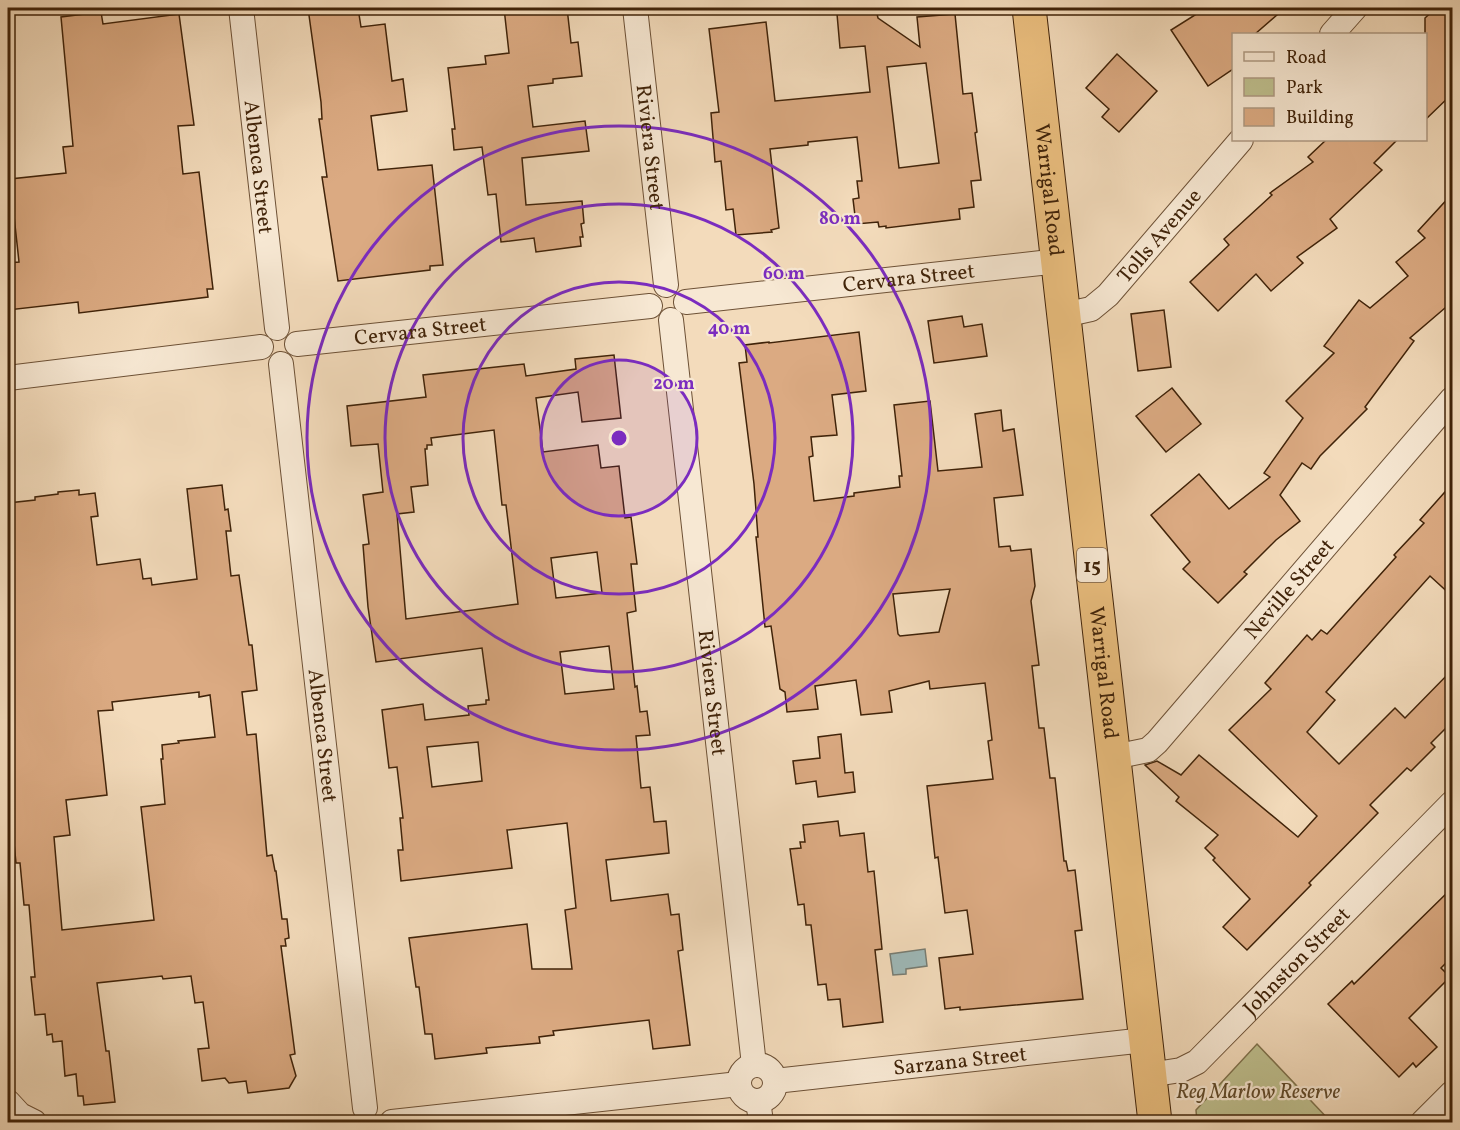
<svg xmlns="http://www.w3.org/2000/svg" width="1460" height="1130" viewBox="0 0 1460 1130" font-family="Vollkorn,serif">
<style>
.green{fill:#bebf8e;stroke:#7f714c;stroke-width:1.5}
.water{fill:#9eb9b9;stroke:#787d73;stroke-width:1.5}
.building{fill:#dbaa82;stroke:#402309;stroke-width:1.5;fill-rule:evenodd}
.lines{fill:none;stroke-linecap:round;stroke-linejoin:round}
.minor-casing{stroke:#6d5136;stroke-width:26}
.trunk-casing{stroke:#402309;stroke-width:35}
.minor{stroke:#f7e8d3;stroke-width:24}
.trunk{stroke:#eabe7e;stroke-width:33}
.ring{fill:none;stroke:#7b2cbf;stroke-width:3}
.labels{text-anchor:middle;stroke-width:4.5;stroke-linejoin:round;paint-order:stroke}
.shield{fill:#f7e8d3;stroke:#775e46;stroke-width:1.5}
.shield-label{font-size:20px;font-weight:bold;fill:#402309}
.street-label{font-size:21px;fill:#402309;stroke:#f7e8d3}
.park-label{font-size:21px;font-style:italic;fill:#604a2a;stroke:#f7e8d3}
.centre{fill:#7b2cbf;stroke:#f7e8d3;stroke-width:3}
.ring-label{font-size:18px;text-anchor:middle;font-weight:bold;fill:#7b2cbf;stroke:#f7e8d3;stroke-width:4.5;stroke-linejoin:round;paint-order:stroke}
</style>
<rect width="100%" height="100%" fill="#f3dbbb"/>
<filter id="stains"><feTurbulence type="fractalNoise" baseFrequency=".00333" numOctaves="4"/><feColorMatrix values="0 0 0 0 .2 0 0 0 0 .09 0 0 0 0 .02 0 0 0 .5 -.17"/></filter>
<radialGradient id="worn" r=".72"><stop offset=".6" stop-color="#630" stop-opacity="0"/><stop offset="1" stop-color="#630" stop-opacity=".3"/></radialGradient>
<!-- green -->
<polygon class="green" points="1257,1044 1331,1122 1197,1122 1196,1110"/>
<!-- water -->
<polygon class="water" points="925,949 927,966 906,969 906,974 893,975 890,954"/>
<!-- building -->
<g class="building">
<polygon points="308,8 358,8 361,27 385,24 392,81 403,79 407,111 371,116 378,170 432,165 443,265 430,266 430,270 338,281 322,177 327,177 319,119 322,119 321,102"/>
<polygon points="504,8 567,8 571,43 578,42 582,76 553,79 553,83 528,86 533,127 585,121 589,151 522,158 526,205 582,201 584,223 581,224 583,237 580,237 581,246 536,252 534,238 501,242 496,194 488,195 482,147 454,150 452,129 455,129 448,68 486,64 485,56 509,53"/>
<polygon points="1206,8 1285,8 1255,34 1233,34 1233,69 1208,86 1171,30"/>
<polygon points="1436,8 1452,8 1452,94 1425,120 1425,18"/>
<path d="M876,10L878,18L920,47L917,17L955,14L963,94L972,93L977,132L975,133L981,180L971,181L974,207L959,209L960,219L886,228V226L879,227L878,222L856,224L853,199L859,198L857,181H862L857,137L808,142V145L770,149L779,228L771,230L772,232L736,235L733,209L726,210L721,161L715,162L711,113L719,112L709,29L766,22L775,101L870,92L865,46L840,48L837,14ZM926,63L939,163L899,168L887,67Z"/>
<polygon points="101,12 103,24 179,14 194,125 178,126 183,174 199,172 213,289 207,289 208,297 79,313 78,302 8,310 8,263 19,262 10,179 66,173 63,147 73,146 61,17"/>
<polygon points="1117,54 1157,91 1119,132 1102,117 1109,109 1086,88"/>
<polygon points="1326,140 1397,140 1374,163 1382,170 1330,219 1337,228 1297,257 1303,263 1271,291 1256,274 1218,311 1190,282 1229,245 1224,239 1272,195 1270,193 1313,162 1308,157"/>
<polygon points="1452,194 1452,302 1410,338 1414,341 1365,407 1367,409 1320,456 1311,469 1302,463 1280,495 1300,521 1276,540 1244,572 1247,574 1218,603 1183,569 1190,562 1151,515 1199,474 1229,509 1270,477 1264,473 1303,418 1286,401 1334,353 1324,346 1359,300 1370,308 1408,276 1396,262 1425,238 1418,231"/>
<polygon points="1164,310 1171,367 1138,371 1131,314"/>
<polygon points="962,316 964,327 982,324 987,356 934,363 928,321"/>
<path d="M859,332L866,391L832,395L837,435L811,437L813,456L809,457L814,501L854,496V493L900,487L899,476H902L894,405L930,401L938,471L982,467L975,414L1001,410L1003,431L1014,429L1023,495L994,498L999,547L1010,546L1011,551L1031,549L1035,586L1031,601L1039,665L1032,666L1039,728H1044L1050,778H1055L1064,861H1066L1068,871L1075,870L1082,930L1075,931L1083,999L960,1010V1007L945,1009L939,958L973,954L967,910L945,913L938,857L935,858L927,786L993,779L988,741L992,740L985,683L930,689L929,681L889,691L892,712L861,715L856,680L815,686L818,709L787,712L785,692L780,689L771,626L765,627L756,537H758L754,484L739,363L747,362L745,345L769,342V343ZM950,589L939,632L900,636L898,634L893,594Z"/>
<path d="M614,355L621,418L582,422L578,392L536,398L543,452L598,445L601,468L619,466L625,518L631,517L637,564H631L636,611L627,613L635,687L637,686L640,712L647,711L650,735L636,736L641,788L650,787L654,822L666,821L669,853L606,860L611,901L668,894L671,915L679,914L683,950L678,951L690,1045L653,1049L649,1020L553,1031L554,1035L539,1037L540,1043L486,1048L487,1053L435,1059L432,1034H425L419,987H416L409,938L527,924L532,969H572L565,910L576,908L567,823L507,830L512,868L401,881L398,850H403L400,818H403L397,767L389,768L382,710L423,704L425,720L469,715L468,706L486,704V700H489L482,648L376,662L368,607L363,545L369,544L363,495L383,492L378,444L351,446L347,406L426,397L423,375L524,364L526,376L576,369L575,359ZM494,430L502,505H506L518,604L406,619L397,514L414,512L411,487L428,485L425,449H427V445H432L431,438ZM597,552L602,593L556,598L551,558ZM609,646L614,689L565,694L560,652ZM478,742L482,781L432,787L427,747Z"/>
<polygon points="1172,388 1201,424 1166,452 1136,416"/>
<polygon points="1452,484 1452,596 1430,576 1326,692 1335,700 1307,732 1339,764 1395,708 1405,718 1452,670 1452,722 1431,743 1435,747 1411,771 1407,768 1370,805 1378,813 1309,883 1311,885 1247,950 1223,927 1250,899 1213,860 1215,858 1205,848 1218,835 1176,801 1179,797 1145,765 1157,761 1181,775 1199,755 1298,837 1317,816 1229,730 1271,689 1265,683 1307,635 1312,640 1321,630 1327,634 1396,557 1394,555 1424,523 1420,520"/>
<path d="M222,485L225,510L228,509L231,531H226L231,576L239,575L249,645H252L257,690L242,692L247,735L256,734L267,856L272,855L275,871H276L282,919H287L289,938L285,939L286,946H281L295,1054L290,1055L296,1076L289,1088L248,1093L246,1081L229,1083L225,1078L202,1081L198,1049L209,1048L203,1002L195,1003L191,976L163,979L162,976L97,983L106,1051H109L115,1102L84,1105L83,1096H78L76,1074L65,1076L62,1041L53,1042L52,1034L47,1035L45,1014L35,1015L31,977H35L29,905H24L20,863H16L13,833L11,834L8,818V503L35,500V497L58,494V492L79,490V495L95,493L98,516L91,517L97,565L140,559L143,579L151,578L152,585L197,579L187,489ZM199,692V697L210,695L215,737L178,741L179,743L162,745L163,759H161L165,804L141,807L154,920L62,930L54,837L70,835L66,800L107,795L98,711L113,710L112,702Z"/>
<polygon points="841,734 845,773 853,772 855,792 818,797 816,781 796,784 793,761 820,758 818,737"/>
<polygon points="838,821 840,836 864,833 868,872 874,871 882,949 875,950 883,1022 843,1027 840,999 828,1000 826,984 818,985 811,925 806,925 804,904 798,905 790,849 801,848 800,842 805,842 803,825"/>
<polygon points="1452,888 1452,957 1441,968 1450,977 1409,1018 1437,1047 1416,1067 1413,1063 1399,1077 1328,1004 1352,981 1354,984"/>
</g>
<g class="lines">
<!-- minor casing -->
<g class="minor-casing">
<g id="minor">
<path id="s1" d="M241,8L277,328"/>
<path id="s2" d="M635,8L666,285"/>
<polyline points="1332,34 1355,8"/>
<path id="s3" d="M686,302L1059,261"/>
<path id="s4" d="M1064,315L1091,309L1108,295L1241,140"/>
<path id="s5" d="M671,320L754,1065"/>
<path id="s6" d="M297,344L650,306"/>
<path id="s7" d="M281,364L365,1108"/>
<polyline points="8,378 261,347"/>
<path id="s8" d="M1114,757L1148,750L1157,742L1452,399"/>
<circle cx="757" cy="1083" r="18"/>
<path id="s9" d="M775,1081L1145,1040"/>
<path id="s10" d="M1151,1091L1149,1075L1181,1070L1197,1062L1452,803"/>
<polyline points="758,1101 761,1122"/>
<polyline points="8,1102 20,1115 34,1122"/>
<polyline points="392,1122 739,1084"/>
<polyline points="1423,1122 1452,1093"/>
</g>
</g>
<!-- trunk casing -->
<g class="trunk-casing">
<g id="trunk">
<path id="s11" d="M1029,8L1155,1122"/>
</g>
</g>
<!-- minor -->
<use href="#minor" class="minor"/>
<!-- trunk -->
<use href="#trunk" class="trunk"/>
</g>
<!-- distance rings -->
<circle cx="619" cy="438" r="78" fill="#7b2cbf" fill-opacity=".12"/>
<g class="ring">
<circle cx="619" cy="438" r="78"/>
<circle cx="619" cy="438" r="156"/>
<circle cx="619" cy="438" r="234"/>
<circle cx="619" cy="438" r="312"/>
</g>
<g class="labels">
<!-- shield labels -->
<rect class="shield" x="1077" y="548" width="30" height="34" rx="4.5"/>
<g class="shield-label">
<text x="1092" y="572">15</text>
</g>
<!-- street labels -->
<g class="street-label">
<text dy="7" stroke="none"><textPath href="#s2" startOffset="140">Riviera Street</textPath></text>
<text dy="7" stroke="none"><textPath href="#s1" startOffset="160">Albenca Street</textPath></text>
<text dy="7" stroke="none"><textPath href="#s11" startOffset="183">Warrigal Road</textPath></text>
<text dy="7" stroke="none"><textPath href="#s4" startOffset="128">Tolls Avenue</textPath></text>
<text dy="7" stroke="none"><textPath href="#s3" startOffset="224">Cervara Street</textPath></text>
<text dy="7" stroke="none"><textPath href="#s6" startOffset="124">Cervara Street</textPath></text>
<text dy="7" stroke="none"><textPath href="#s8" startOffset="249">Neville Street</textPath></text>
<text dy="7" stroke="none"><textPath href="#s11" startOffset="669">Warrigal Road</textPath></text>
<text dy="7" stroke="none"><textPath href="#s5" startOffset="375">Riviera Street</textPath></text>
<text dy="7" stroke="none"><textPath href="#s7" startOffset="374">Albenca Street</textPath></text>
<text dy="7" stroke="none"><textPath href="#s10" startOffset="208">Johnston Street</textPath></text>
<text dy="7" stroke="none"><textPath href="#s9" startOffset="186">Sarzana Street</textPath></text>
</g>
<!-- park labels -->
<g class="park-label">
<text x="1258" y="1098">Reg Marlow Reserve</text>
</g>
</g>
<circle cx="619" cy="438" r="9" class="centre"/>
<g class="ring-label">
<text x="840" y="224">80 m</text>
<text x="784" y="279">60 m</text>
<text x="729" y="334">40 m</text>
<text x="674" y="389">20 m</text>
</g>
<!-- margin -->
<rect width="1460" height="1130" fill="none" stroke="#f3dbbb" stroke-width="30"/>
<rect x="9" y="9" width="1442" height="1112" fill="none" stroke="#402309" stroke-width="3"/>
<rect x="15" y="15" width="1430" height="1100" fill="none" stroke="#402309" stroke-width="1.5"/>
<!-- legend -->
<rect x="1232" y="33" width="195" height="108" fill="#f7e8d3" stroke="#ae9982" stroke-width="1.5"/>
<rect x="1244" y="52" width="30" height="9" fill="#f7e8d3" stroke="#ae9982" stroke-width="1.5"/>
<text x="1286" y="63" font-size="18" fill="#402309">Road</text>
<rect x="1244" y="78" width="30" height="18" fill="#bebf8e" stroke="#ae9982" stroke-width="1.5"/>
<text x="1286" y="93" font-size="18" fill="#402309">Park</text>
<rect x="1244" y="108" width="30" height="18" fill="#dbaa82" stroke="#ae9982" stroke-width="1.5"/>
<text x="1286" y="123" font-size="18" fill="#402309">Building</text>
<rect width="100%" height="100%" filter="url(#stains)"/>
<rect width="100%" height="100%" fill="url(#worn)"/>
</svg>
